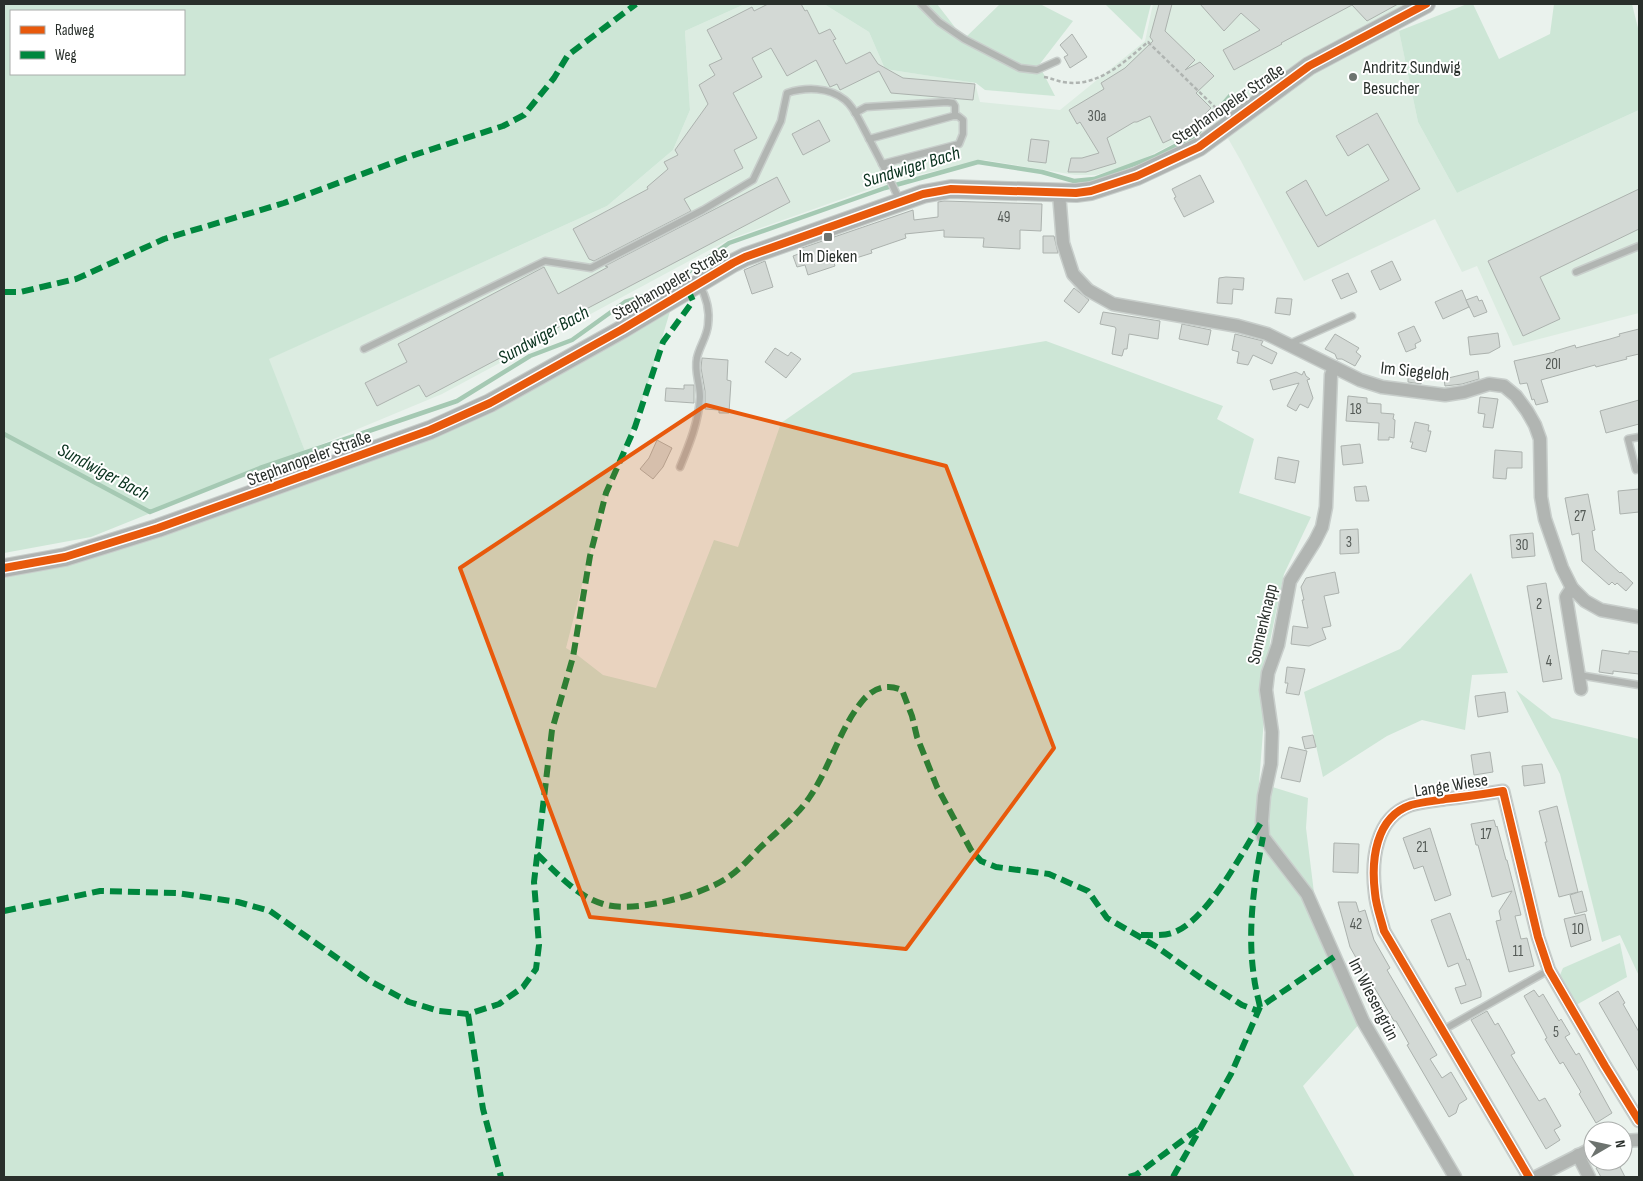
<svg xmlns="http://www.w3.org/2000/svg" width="1643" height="1181" viewBox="0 0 1643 1181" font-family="'Sofia Sans Condensed',sans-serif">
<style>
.built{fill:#dcece1}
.green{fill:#cde6d6;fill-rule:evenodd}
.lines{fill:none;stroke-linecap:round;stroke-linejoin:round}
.stream{stroke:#a5c9b3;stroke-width:4.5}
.building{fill:#d3d9d5;stroke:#acb2ae}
.lane-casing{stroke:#c8cecb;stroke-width:9}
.street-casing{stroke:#c8cecb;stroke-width:15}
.secondary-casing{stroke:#c8cecb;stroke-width:20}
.path{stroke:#afb4b1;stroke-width:2.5;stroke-dasharray:4 2.5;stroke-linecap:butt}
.lane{stroke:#b1b5b2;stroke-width:6}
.street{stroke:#b1b5b2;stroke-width:12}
.secondary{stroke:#afb3b1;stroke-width:18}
.quiet{stroke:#00873e;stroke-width:6;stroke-dasharray:12 6;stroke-linecap:butt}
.cycleway-casing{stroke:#fff;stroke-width:11}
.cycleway{stroke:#e8590c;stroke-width:8}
.marked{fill:#e8590c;fill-opacity:0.2;stroke:#e8590c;stroke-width:4;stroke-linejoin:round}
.poi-dot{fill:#6d736f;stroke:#fff;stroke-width:2}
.labels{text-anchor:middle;stroke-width:4;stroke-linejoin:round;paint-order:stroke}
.number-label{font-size:15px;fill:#545a56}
.poi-label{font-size:18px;fill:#292f2b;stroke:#fff;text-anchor:start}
.street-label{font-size:18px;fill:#292f2b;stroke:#fff}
.water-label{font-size:19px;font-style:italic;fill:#08311d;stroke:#fff}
</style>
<rect width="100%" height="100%" fill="#eaf2ed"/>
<!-- built -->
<polygon class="built" points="745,4 824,4 869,32 885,69 971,82 976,87 980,102 1060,110 1145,41 1153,4 1403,4 1395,11 1418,122 1457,193 1639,110 1639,313 1513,346 1477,266 1462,272 1435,219 1304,281 1241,161 1218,121 1135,163 1096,175 1075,175 985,160 898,179 730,239 442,394 305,451 268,359 607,206 673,150 690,110 685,31"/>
<!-- green -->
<g class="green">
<path d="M4,4H745L685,31L690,110L673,150L607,206L269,359L305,451L91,537L4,553ZM184,11V74H11V11Z"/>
<polygon points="824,4 937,4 964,39 1000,4 1040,4 1073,21 1039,65 1055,96 985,90 976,83 885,69 869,32"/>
<polygon points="1105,4 1151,4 1142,40"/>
<polygon points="1467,4 1473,4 1499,59 1550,34 1554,4 1632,4 1639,32 1639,110 1457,193 1418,122 1399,31"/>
<polygon points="671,308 654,365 634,425 602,506 566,648 576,654 603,675 656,688 714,540 738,547 781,423 853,373 1046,341 1223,406 1217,419 1254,439 1239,493 1311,517 1284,574 1270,641 1259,783 1308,798 1306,828 1316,909 1362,1021 1303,1086 1355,1177 4,1177 4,574 390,452 497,410"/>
<polygon points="1471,573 1508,673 1472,675 1465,730 1422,720 1387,736 1323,777 1304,692 1400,649"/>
<polygon points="1516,690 1552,718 1639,739 1639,976 1620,935 1602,942 1560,774"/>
<polygon points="1620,943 1627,977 1576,1005 1560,975 1563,968"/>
</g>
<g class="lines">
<!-- stream -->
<polyline class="stream" points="4,434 150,512 260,468 457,401 530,356 572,340 625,302 663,290 729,243 885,188 978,162 1042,172 1074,181 1094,179 1156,156 1196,135 1230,96"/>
</g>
<!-- building -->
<g class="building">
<polygon points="768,4 801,4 805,11 807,10 819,34 830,29 836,39 833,40 846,64 870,52 878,64 903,78 975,84 973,100 891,93 879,71 840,90 837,84 830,87 816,60 787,76 771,48 752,58 762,77 733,93 757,138 734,150 743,168 684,199 691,211 594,261 589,259 573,229 648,189 647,187 668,169 664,162 678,155 675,150 708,104 699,85 715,75 709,65 722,59 707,30 752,7 754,11"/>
<polygon points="1159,4 1172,4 1165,31 1195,60 1185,70 1200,62 1214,76 1196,93 1211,108 1195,124 1182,134 1163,143 1150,116 1137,122 1134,122 1107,138 1116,163 1086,172 1068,172 1071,158 1082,158 1099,153 1080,122 1077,124 1069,110 1104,89 1101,83 1125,68 1153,41 1150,37"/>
<polygon points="1200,4 1398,4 1367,21 1352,5 1281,43 1282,44 1234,70 1223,50 1260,30 1241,13 1224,31"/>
<polygon points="1072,34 1087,57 1070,68 1064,57 1068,55 1060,45"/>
<polygon points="1377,113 1420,189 1318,247 1286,192 1306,180 1326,216 1389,180 1368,144 1348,156 1336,136"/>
<polygon points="819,120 830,141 803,155 792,134"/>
<polygon points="1031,139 1049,141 1046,163 1028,161"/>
<polygon points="1200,175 1214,202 1184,217 1174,198 1176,197 1172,189"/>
<polygon points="777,177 790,202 571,317 572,320 426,397 419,385 377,406 365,383 407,362 398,344 544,267 558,294 608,267 605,266"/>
<polygon points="1639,189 1639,229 1540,277 1560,319 1523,336 1488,261"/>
<polygon points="944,201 1042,204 1041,231 1020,230 1020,249 983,247 984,238 944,237 944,230 905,234 906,238 871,250 872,253 856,258 855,256 834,263 835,266 808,275 805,265 797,267 793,256 801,253 799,249 913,210 914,220 938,217 938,202"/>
<polygon points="1043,236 1054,236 1058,253 1043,253"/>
<polygon points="765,261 773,287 752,294 744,270"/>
<polygon points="1392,261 1401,280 1380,290 1371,271"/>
<polygon points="1348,273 1357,292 1341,299 1332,280"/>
<polygon points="1226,277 1244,278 1243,290 1233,289 1232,304 1217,303 1219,278"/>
<polygon points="1074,288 1089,300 1079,313 1064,301"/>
<polygon points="1462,290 1469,307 1443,319 1435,302"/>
<polygon points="1477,296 1479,301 1482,300 1487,312 1474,317 1466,300"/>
<polygon points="1277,298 1292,299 1290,315 1275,313"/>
<polygon points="1103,312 1160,321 1158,339 1129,334 1127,349 1124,349 1122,356 1112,354 1116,329 1115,327 1100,324"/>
<polygon points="1182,324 1211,330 1208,345 1179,339"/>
<polygon points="1414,326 1421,341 1415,344 1416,348 1406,352 1398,333"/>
<polygon points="1639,329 1639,354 1626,357 1627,359 1596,367 1595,365 1541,380 1548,402 1536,405 1534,399 1532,400 1527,383 1520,384 1514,361 1555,352 1555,351 1575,345 1576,348 1610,339 1620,336 1619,334"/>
<polygon points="1498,333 1500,347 1489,353 1470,355 1468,337"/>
<polygon points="1235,334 1263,341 1261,345 1277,353 1272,364 1253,355 1248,365 1237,363 1239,352 1232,350"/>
<polygon points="1335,334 1359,348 1356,352 1361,356 1355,366 1342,359 1337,359 1335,354 1325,349"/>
<polygon points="775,348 788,356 791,352 801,359 786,378 765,362"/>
<polygon points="702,358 728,360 727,380 731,381 729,413 719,413 719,410 705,409 705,391 701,368"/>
<polygon points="1304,371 1306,376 1310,379 1307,380 1313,398 1308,408 1300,404 1296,411 1287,406 1299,383 1273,390 1270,380 1296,372 1302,375"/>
<polygon points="1478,371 1479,379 1462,384 1445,386 1444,379"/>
<polygon points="1408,372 1422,372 1421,384 1408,382"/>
<polygon points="684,385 694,385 694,403 665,401 666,388 684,389"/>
<polygon points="1348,396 1367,398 1367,403 1381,404 1381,413 1394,414 1393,419 1395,420 1394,438 1389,437 1389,440 1378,440 1379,423 1346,421"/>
<polygon points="1480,397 1498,399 1493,428 1483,427 1485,414 1478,413"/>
<polygon points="1639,400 1639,424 1606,433 1600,411"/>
<polygon points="1415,422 1429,425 1428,431 1431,431 1426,452 1411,448 1413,442 1410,442"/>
<polygon points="657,440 672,448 663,467 653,479 640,469 649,458"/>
<polygon points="1360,444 1363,463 1343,465 1341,446"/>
<polygon points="1495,450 1522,452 1522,468 1507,468 1506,479 1493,478"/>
<polygon points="1278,457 1299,461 1295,483 1275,479"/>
<polygon points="1366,486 1369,501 1356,501 1354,487"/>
<polygon points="1639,489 1639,512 1620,514 1618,491"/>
<polygon points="1588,494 1595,530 1592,531 1595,550 1620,573 1621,572 1633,583 1626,591 1617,583 1615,585 1612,582 1609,585 1582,561 1579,533 1572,535 1565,498"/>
<polygon points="1358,529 1359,553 1340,554 1340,530"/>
<polygon points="1533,533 1535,556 1512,558 1510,535"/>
<polygon points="1335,572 1339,593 1324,596 1331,626 1322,628 1326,639 1309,646 1291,644 1293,626 1308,628 1302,600 1304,600 1301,587 1306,578"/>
<polygon points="1546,583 1562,679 1543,682 1527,586"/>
<polygon points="1602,650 1629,654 1629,651 1639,652 1639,674 1613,671 1613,674 1599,672"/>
<polygon points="1287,667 1305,669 1299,695 1286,693 1288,683 1285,683"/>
<polygon points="1505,692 1508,712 1478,717 1475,696"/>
<polygon points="1313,735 1316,747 1305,749 1302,737"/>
<polygon points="1289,747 1307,751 1300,782 1281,778"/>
<polygon points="1490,752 1493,772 1474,775 1471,755"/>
<polygon points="1542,764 1545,783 1524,786 1522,766"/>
<polygon points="1557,806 1578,892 1559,897 1545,842 1547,842 1539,811"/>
<polygon points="1494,820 1496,827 1497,826 1506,860 1507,860 1521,915 1515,916 1521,939 1527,938 1534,966 1509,972 1496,921 1501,920 1499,911 1512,891 1492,897 1478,845 1476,845 1471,824"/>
<polygon points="1430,828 1451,895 1435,901 1423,866 1414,869 1403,838"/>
<polygon points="1334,843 1359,844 1358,873 1333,872"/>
<polygon points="1582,891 1587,911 1575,914 1570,895"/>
<polygon points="1338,902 1356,902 1359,912 1365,910 1374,940 1390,968 1387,970 1437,1055 1430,1059 1442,1078 1451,1072 1467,1099 1459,1104 1456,1113 1449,1117 1407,1045 1409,1044 1396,1021 1394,1021 1370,980 1367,982 1362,973 1364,972 1350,947"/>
<polygon points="1450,913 1467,960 1469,959 1481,992 1481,997 1461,1004 1455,988 1466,985 1458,963 1448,967 1431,920"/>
<polygon points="1585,914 1591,940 1571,947 1564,919"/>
<polygon points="1534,990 1539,997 1543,994 1559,1021 1561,1019 1570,1034 1565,1037 1576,1055 1579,1053 1612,1113 1596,1123 1579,1094 1581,1092 1563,1062 1560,1064 1545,1039 1547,1038 1543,1030 1524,996"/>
<polygon points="1618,991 1625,1003 1623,1004 1639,1032 1639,1072 1599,1003"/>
<polygon points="1487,1011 1495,1025 1498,1023 1515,1053 1511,1055 1539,1101 1545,1098 1561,1126 1554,1130 1560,1140 1546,1149 1471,1020"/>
<polygon points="1610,1161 1617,1161 1625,1177 1601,1177 1596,1168"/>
</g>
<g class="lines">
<!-- lane casing -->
<g class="lane-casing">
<g id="lane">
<polyline points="921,4 939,22 964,39 1020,68 1037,70 1057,61"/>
<polyline points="855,113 866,107 947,102 953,103 955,106 955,116"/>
<polyline points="869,139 953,116 958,116 963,120 963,134 959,144 882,164"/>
<polyline points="1576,272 1639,246"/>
<polyline points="1289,344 1352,316"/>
<path d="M364,349L545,261L591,268L703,210L753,180L781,121L787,93C806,87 829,87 845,100C854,107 859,120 864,129C877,153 889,177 900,201"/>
<polyline points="1639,437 1628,439 1636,470 1639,469"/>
<path d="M680,467C689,445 699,421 700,397C700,383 694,372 697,358C699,347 707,337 708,325C710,311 706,296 699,284"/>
<polyline points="1579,675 1639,685"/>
<polyline points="1443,1030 1549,970"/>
</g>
</g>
<!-- street casing -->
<g class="street-casing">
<g id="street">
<polyline points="1059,193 1063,243 1073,274 1088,290 1113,304 1238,326 1267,334 1360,380 1382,387 1445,395 1464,392 1489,384 1504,386 1516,396 1527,411 1535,425 1540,439 1541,497 1545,519 1562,568 1572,588 1585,601 1601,610 1639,617"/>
<polyline points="1334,367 1331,375 1326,507 1322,527 1315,541 1290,581 1278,645 1268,673 1266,690 1272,732 1271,764 1264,796 1262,821 1263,837 1307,894 1363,1021 1455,1177"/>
<polyline points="1572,588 1566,597 1581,689"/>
<polyline points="1623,1141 1639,1140"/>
<polyline points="1578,1155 1589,1177"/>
<path d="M1529,1177L1384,931C1381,919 1376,906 1375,893C1371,861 1375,817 1411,805C1422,802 1434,801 1445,799C1464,797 1484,794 1503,791L1538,937L1549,970L1605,1066L1639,1121"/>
<polyline points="1536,1177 1593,1148"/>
</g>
</g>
<!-- secondary casing -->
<g class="secondary-casing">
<polyline id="secondary" points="4,568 65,557 158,528 430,430 490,403 621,330 733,263 745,257 923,194 951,189 1076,193 1091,191 1137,176 1199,147 1309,66 1426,4"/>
</g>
<!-- path -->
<path class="path" d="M1044,77C1051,78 1057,81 1063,82C1098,88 1124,62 1148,42L1221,113"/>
<!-- lane -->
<use href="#lane" class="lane"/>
<!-- street -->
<use href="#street" class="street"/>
<!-- secondary -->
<use href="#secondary" class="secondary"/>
<!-- quiet -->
<g class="quiet">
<polyline points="4,292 20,292 76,279 164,239 284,203 411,156 503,126 524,115 554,78 568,55 636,4"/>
<path d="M537,854C557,873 576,896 603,904C633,914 702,895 727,878C741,869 752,855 764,844C780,829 799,814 811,795C831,765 840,727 864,699C875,687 888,684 902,690L912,716L917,737L937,787L971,850L981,861L996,867L1049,874L1088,891L1107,918L1157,947L1202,979L1242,1005L1258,1011"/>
<polyline points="4,911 100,891 177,893 238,902 270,911 370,981 409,1002 439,1011 468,1014 499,1004 523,987 536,969 539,945 534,882 552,730 573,657 590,556 606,493 635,427 663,342 693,301 688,290"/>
<path d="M1141,935C1151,935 1163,936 1172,933C1207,922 1242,852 1262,821"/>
<path d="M1260,1007C1258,997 1255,987 1254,977C1247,931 1254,882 1263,837"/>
<polyline points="468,1014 483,1109 501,1177"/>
<polyline points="1129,1177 1136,1175 1198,1129"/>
<polyline points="1173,1177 1231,1074 1260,1007 1334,957"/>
</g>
<!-- cycleway casing -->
<g class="cycleway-casing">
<g id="cycleway">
<polyline points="4,568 65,557 158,528 430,430 490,403 621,330 733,263 745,257 923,194 951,189 1076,193 1091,191 1137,176 1199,147 1309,66 1426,4"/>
<path d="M1529,1177L1384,931C1381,919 1376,906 1375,893C1371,861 1375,817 1411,805C1422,802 1434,801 1445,799C1464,797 1484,794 1503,791L1538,937L1549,970L1605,1066L1639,1121"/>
</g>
</g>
<!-- cycleway -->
<use href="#cycleway" class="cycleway"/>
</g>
<!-- marked area -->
<path class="marked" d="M706,405L946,466L1054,748L906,949L590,917L460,568Z"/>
<!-- markers -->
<g class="poi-dot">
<circle cx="1353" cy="77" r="5"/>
<rect x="823" y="232" width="10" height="10" rx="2.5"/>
</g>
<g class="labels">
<!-- number labels -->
<g class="number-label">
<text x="1097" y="121">30a</text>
<text x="1004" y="222">49</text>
<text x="1553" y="369">20l</text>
<text x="1356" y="414">18</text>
<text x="1580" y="521">27</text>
<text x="1349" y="547">3</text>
<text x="1522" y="550">30</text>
<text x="1539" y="609">2</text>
<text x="1549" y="666">4</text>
<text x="1486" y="839">17</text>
<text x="1422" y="852">21</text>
<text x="1356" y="929">42</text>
<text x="1578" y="934">10</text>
<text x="1518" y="956">11</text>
<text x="1556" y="1037">5</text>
</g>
<!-- poi labels -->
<g class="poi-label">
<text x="1363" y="73">Andritz Sundwig<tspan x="1363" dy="21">Besucher</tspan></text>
<text x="828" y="262" text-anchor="middle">Im Dieken</text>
</g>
<!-- street labels -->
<g class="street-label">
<text transform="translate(1228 104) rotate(-34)" y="6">Stephanopeler Straße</text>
<text transform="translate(670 283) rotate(-30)" y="6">Stephanopeler Straße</text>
<text transform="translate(1415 371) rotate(6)" y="6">Im Siegeloh</text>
<text transform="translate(309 458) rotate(-20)" y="6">Stephanopeler Straße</text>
<text transform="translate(1262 624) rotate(-77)" y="6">Sonnenknapp</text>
<text transform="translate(1451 785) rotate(-9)" y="6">Lange Wiese</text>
<text transform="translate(1374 999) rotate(63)" y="6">Im Wiesengrün</text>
</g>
<!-- water labels -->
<g class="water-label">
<text transform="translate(911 166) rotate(-17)" y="7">Sundwiger Bach</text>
<text transform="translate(543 334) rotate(-29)" y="7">Sundwiger Bach</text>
<text transform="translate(104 471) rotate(28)" y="7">Sundwiger Bach</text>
</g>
</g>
<!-- border -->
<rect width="1643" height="1181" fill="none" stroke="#292f2b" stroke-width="10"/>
<!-- legend -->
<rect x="10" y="10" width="175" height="65" fill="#ffffff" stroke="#a9acaa"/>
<rect x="20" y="26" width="25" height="8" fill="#e8590c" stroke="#a9acaa"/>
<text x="55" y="35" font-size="15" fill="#292f2b">Radweg</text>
<rect x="20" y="51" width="25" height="8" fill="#00873e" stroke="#a9acaa"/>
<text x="55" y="60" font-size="15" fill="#292f2b">Weg</text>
<!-- north arrow -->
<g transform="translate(1608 1146) rotate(81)"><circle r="24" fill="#ffffff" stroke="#a9acaa"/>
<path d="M0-4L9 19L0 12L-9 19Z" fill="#6d736f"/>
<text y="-8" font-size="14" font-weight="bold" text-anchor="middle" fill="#292f2b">N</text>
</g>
</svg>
